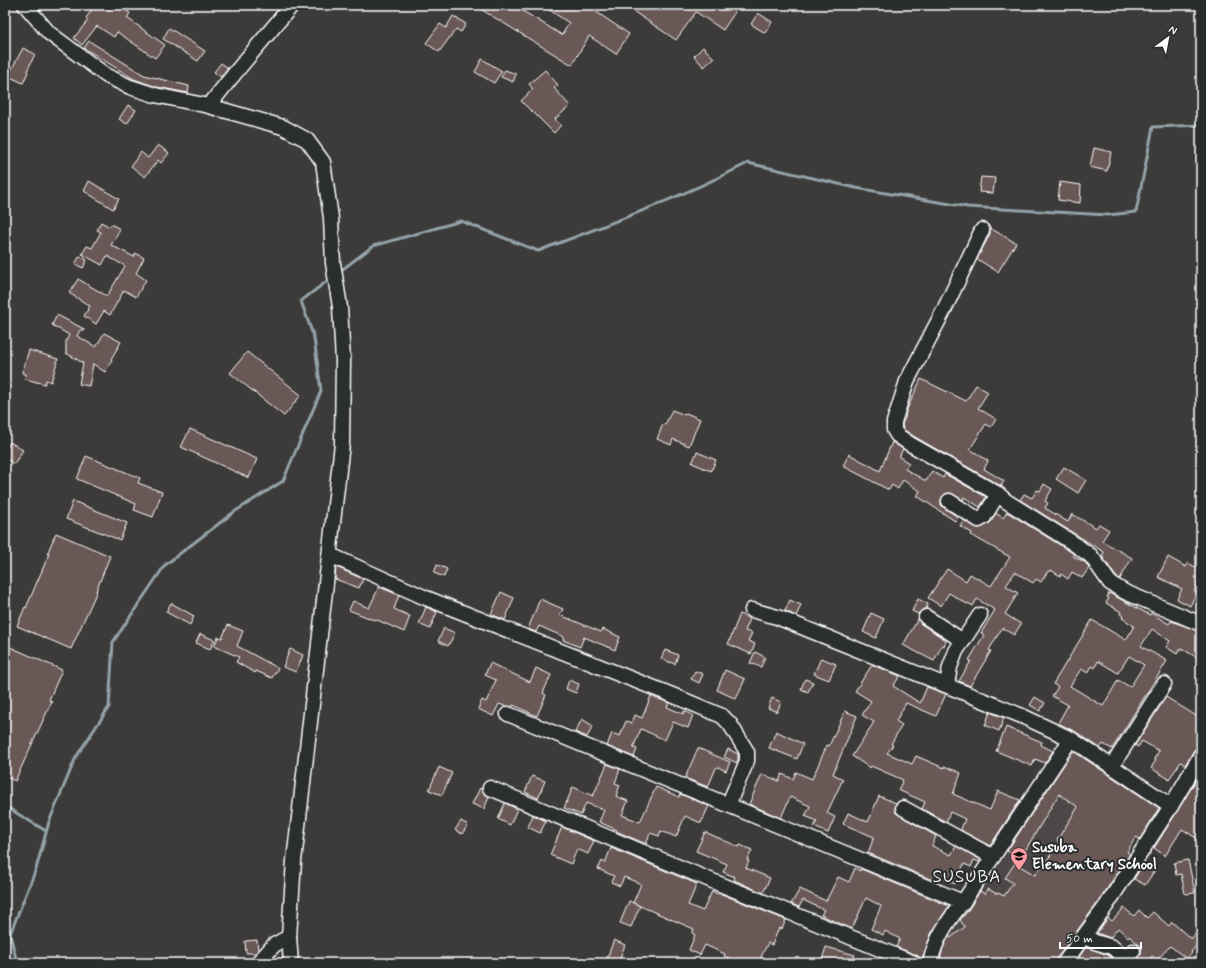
<svg xmlns="http://www.w3.org/2000/svg" width="1206" height="968" viewBox="0 0 1206 968" font-family="Mynerve,sans-serif">
<style>
.built{fill:#4e4746}
.lines{fill:none;stroke-linecap:round;stroke-linejoin:round}
.stream{stroke:#94a4a9;stroke-width:3}
.building{fill:#6a5856;stroke:#fff;fill-rule:evenodd}
.minor-casing{stroke:#fff;stroke-width:17}
.minor{stroke:#2a2d2e;stroke-width:14}
.labels{text-anchor:middle;stroke-width:4;stroke-linejoin:round;paint-order:stroke}
.poi-label{font-size:15px;font-weight:bold;fill:#fff;stroke:#2a2d2e;text-anchor:start}
.quarter-label{font-size:17px;letter-spacing:1px;fill:#fff;stroke:#2a2d2e}
</style>
<rect width="100%" height="100%" fill="#3d3a3a"/>
<filter id="ink" filterUnits="userSpaceOnUse"><feTurbulence type="fractalNoise" baseFrequency=".025" numOctaves="2"/><feDisplacementMap in="SourceGraphic" scale="8" xChannelSelector="R" yChannelSelector="G"/><feConvolveMatrix kernelMatrix="1 2 1 2 8 2 1 2 1" color-interpolation-filters="sRGB"/></filter>
<g filter="url(#ink)">
<!-- built -->
<polygon class="built" points="1053,771 1098,799 999,953 957,963 939,942"/>
<g class="lines">
<!-- stream -->
<g class="stream">
<path d="M339,272L373,246L461,221L538,251C609,224 680,198 748,163L856,188L968,207L1108,215L1136,212L1153,127L1201,125"/>
<polyline points="5,806 46,831"/>
<polyline points="17,963 10,934 36,869 49,822 76,757 109,707 113,642 165,565 234,512 283,481 321,391 314,338 301,301 331,278"/>
</g>
</g>
<!-- building -->
<g class="building">
<polygon points="95,5 117,5 130,13 127,18 165,45 155,58 117,32 114,37 97,26 82,45 74,38 88,20 86,18"/>
<polygon points="474,5 513,5 562,35 569,23 542,5 586,5 629,34 616,54 589,36 572,65"/>
<polygon points="624,5 725,5 735,12 723,30 696,12 676,40"/>
<polygon points="758,13 772,22 765,33 751,24"/>
<polygon points="453,16 466,24 461,32 456,29 439,52 426,43 440,24 446,28"/>
<polygon points="169,28 205,51 198,61 163,39"/>
<polygon points="89,41 144,75 189,86 188,93 157,87 134,79 84,48"/>
<polygon points="703,47 714,58 704,67 694,56"/>
<polygon points="23,48 35,54 27,71 28,72 23,83 8,76"/>
<polygon points="482,59 502,71 494,83 475,72"/>
<polygon points="221,63 228,68 221,77 214,72"/>
<polygon points="505,70 516,74 513,82 501,77"/>
<polygon points="545,70 558,85 554,88 570,106 555,119 561,125 554,133 532,111 531,111 521,101 533,89 529,84"/>
<polygon points="128,105 136,110 127,124 119,119"/>
<polygon points="158,145 169,153 161,163 158,160 145,177 131,166 141,152 148,158"/>
<polygon points="1094,148 1111,152 1107,171 1090,167"/>
<polygon points="981,177 995,178 993,193 979,192"/>
<polygon points="89,181 119,199 113,209 84,191"/>
<polygon points="1060,182 1081,185 1080,203 1058,200"/>
<polygon points="101,222 110,227 111,224 120,229 111,245 134,257 136,253 144,258 136,273 146,280 136,297 124,290 110,315 104,311 96,324 84,316 90,306 69,293 78,279 107,296 125,266 107,256 102,265 82,254 87,246 92,248 101,232 97,230"/>
<polygon points="990,228 1016,243 998,272 977,259 990,234"/>
<polygon points="80,256 87,260 83,268 75,264"/>
<polygon points="57,315 84,329 84,330 80,330 77,336 96,347 104,333 121,342 111,359 112,360 105,372 93,364 89,386 79,384 83,363 66,353 66,341 69,335 52,325"/>
<polygon points="29,350 58,359 51,382 46,380 45,384 25,379 26,374 22,373"/>
<polygon points="247,352 301,395 284,416 230,373"/>
<polygon points="921,379 966,401 976,385 988,392 978,408 996,419 991,427 986,424 970,449 988,461 984,469 1004,481 1001,486 915,437 903,429 902,424 906,416 905,415 908,407"/>
<polygon points="672,410 685,415 686,413 700,419 689,446 673,439 671,445 657,439 663,424 665,425"/>
<polygon points="190,429 257,459 249,478 181,447"/>
<polygon points="10,442 23,450 14,464 5,458 5,451"/>
<polygon points="892,442 903,449 899,457 909,463 905,469 926,481 932,471 943,478 945,474 986,497 980,507 964,497 963,500 953,494 949,493 945,494 941,500 941,505 944,508 958,517 955,521 917,496 920,491 903,480 898,489 892,485 889,490 843,466 849,454 880,471"/>
<polygon points="697,452 716,460 711,471 692,463"/>
<polygon points="86,456 140,478 138,483 162,492 153,517 134,510 136,504 77,479"/>
<polygon points="1064,467 1086,480 1078,493 1056,479"/>
<polygon points="1044,484 1052,489 1045,501 1048,503 1045,508 1068,522 1072,514 1096,528 1099,524 1109,530 1102,541 1132,558 1120,579 1116,577 1102,556 1104,552 1020,500 1024,494 1032,498 1037,490 1040,491"/>
<polygon points="73,501 127,523 120,540 66,519"/>
<polygon points="1007,512 1068,550 1074,554 1073,556 1086,563 1089,568 1082,578 1072,572 1068,579 1061,574 1060,576 1051,570 1050,572 1048,571 1041,582 1036,579 1033,583 1015,572 1006,586 1018,593 1005,614 1021,624 1014,635 1002,628 989,650 991,651 970,686 959,681 971,661 969,660 984,635 981,633 995,610 977,599 973,606 968,603 967,604 949,593 941,606 928,598 947,569 966,581 970,574 991,586 1010,557 971,535 972,533 960,526 963,520 975,527 978,528 983,527 991,522 996,513 1003,518"/>
<polygon points="56,533 110,556 96,591 97,591 71,649 17,626 25,607 26,608 49,554 47,554"/>
<polygon points="1168,557 1186,567 1188,563 1201,570 1201,578 1194,591 1197,592 1190,606 1177,599 1182,589 1158,577"/>
<polygon points="437,565 447,569 444,577 434,573"/>
<polygon points="336,567 363,579 359,588 335,579"/>
<polygon points="379,587 399,595 394,609 410,616 404,632 375,619 374,620 349,610 353,601 369,608"/>
<polygon points="501,592 514,598 505,620 491,614"/>
<path d="M1109,593L1150,615L1151,613L1169,624L1171,621L1201,632V660L1181,648L1177,654L1166,647L1170,641L1152,629L1141,646L1167,661L1112,749L1103,744L1100,748L1076,732L1058,723L1068,705L1052,696L1058,687L1053,684L1092,620L1126,640L1134,626L1122,618L1123,616L1120,614L1121,612L1106,603L1109,598L1107,597ZM1129,656L1144,665L1130,687L1118,680L1103,706L1070,686L1081,669L1088,673L1092,666L1095,668L1098,661L1118,673Z"/>
<polygon points="540,599 563,609 560,615 601,632 603,629 620,637 615,650 584,637 580,647 563,640 564,637 539,626 536,632 528,629"/>
<polygon points="918,599 928,604 926,609 922,610 918,614 912,611"/>
<polygon points="790,600 801,605 796,616 785,611"/>
<polygon points="171,603 194,616 190,625 166,612"/>
<polygon points="426,607 437,612 430,629 419,624"/>
<polygon points="871,613 884,619 876,638 863,632"/>
<polygon points="740,614 750,619 745,631 752,633 748,641 755,644 751,654 728,644"/>
<polygon points="918,619 921,624 946,640 944,646 942,645 934,661 903,645"/>
<polygon points="228,625 243,631 237,646 278,668 272,678 256,671 255,673 236,662 239,657 214,646 218,637 222,638"/>
<polygon points="444,628 455,633 448,646 438,641"/>
<polygon points="200,634 215,640 210,649 196,643"/>
<polygon points="8,646 62,670 49,700 52,701 15,781 5,776 5,654"/>
<polygon points="290,649 303,655 296,672 283,667"/>
<polygon points="665,650 678,655 675,664 661,659"/>
<polygon points="755,652 765,657 761,667 750,663"/>
<polygon points="821,658 836,664 829,680 814,674"/>
<polygon points="490,663 530,682 536,668 551,675 543,693 546,695 537,716 513,705 512,707 505,706 499,704 493,716 478,709 482,700 486,702 496,680 485,675"/>
<polygon points="872,665 900,676 893,686 920,703 927,687 946,694 936,716 906,703 896,721 902,725 891,744 893,745 887,753 912,764 916,756 944,768 944,766 961,773 953,794 990,810 998,791 1020,800 990,846 962,831 961,829 965,819 950,812 946,822 922,809 925,802 898,790 903,780 871,766 870,768 852,756 874,722 862,715 871,701 855,691"/>
<polygon points="725,670 745,679 736,699 717,690"/>
<polygon points="695,671 703,674 699,683 691,679"/>
<polygon points="805,679 813,682 808,692 801,689"/>
<polygon points="569,680 579,684 576,693 566,689"/>
<polygon points="651,696 669,703 667,707 683,714 684,711 693,715 688,728 673,722 665,740 641,729 633,748 637,749 634,757 607,746 612,733 620,736 626,721 632,723 635,715 642,718"/>
<polygon points="1035,697 1045,703 1040,711 1030,705"/>
<polygon points="1166,697 1201,719 1201,747 1197,747 1194,750 1185,765 1181,762 1169,779 1151,768 1156,760 1154,759 1159,751 1142,741 1138,747 1135,745"/>
<polygon points="772,698 781,702 777,712 768,708"/>
<polygon points="845,711 857,716 833,774 843,779 827,813 835,817 828,833 814,827 817,821 805,816 810,806 790,797 781,818 749,804 762,774 779,781 782,774 793,779 796,772 812,779 827,745 829,746"/>
<polygon points="990,712 1004,718 999,731 985,725"/>
<polygon points="582,719 593,726 587,737 575,732"/>
<polygon points="1006,727 1042,742 1041,745 1053,751 1045,763 1035,759 1032,766 996,751"/>
<polygon points="776,731 803,744 797,759 769,748"/>
<polygon points="698,748 730,762 726,771 718,767 716,768 708,787 685,778"/>
<polygon points="728,749 738,754 738,759 737,763 724,757"/>
<polygon points="1073,751 1159,808 1140,839 1136,837 1135,838 1127,852 1130,854 1099,901 1057,958 1056,963 939,963 943,948 949,936 950,938 965,927 960,920 967,912 980,891 985,894 988,889 997,894 998,893 1004,896 1013,883 1005,878 1015,863 1035,875 1043,864 1044,865 1059,842 1057,840 1078,807 1059,794 1020,859 1007,851"/>
<polygon points="607,764 620,769 615,783 620,785 616,796 628,801 622,815 640,822 656,787 679,797 680,794 709,806 701,823 685,816 676,837 661,831 659,836 650,833 646,844 616,831 617,830 599,822 604,810 586,803 581,815 564,808 573,787 593,796"/>
<polygon points="439,767 452,773 442,795 429,790"/>
<polygon points="1201,772 1201,841 1182,829 1165,856 1154,848 1178,810"/>
<polygon points="532,776 545,781 538,798 525,792"/>
<polygon points="480,788 482,789 484,793 489,797 484,809 472,804"/>
<polygon points="879,796 896,803 895,809 896,813 899,815 936,836 932,846 951,855 956,846 981,860 979,862 974,860 971,867 964,864 955,884 937,876 935,881 868,853 874,837 843,824 848,813 868,822"/>
<polygon points="505,803 517,809 510,825 498,819"/>
<polygon points="533,815 546,821 540,833 528,827"/>
<polygon points="461,821 468,825 462,834 455,830"/>
<polygon points="562,827 594,841 588,854 577,849 571,864 550,855"/>
<polygon points="705,832 739,847 740,845 752,850 747,861 749,861 746,868 770,878 763,893 734,880 735,877 723,872 727,864 696,851"/>
<polygon points="611,848 697,884 688,905 703,911 712,891 718,894 719,893 786,920 782,929 779,928 772,945 768,943 758,963 740,963 724,956 725,954 705,945 700,955 689,950 695,935 692,933 694,929 633,903 641,884 624,877 620,886 611,882 614,876 598,869 602,861 605,863"/>
<polygon points="1188,860 1195,893 1185,894 1181,874 1176,875 1174,863"/>
<polygon points="1144,863 1155,870 1145,885 1134,879"/>
<polygon points="855,868 860,871 861,869 949,906 931,934 922,960 917,955 896,947 900,939 885,931 883,935 871,929 881,906 866,898 852,929 821,915 824,910 803,900 799,907 791,904 800,889 826,901 838,877 849,882"/>
<polygon points="629,901 640,906 631,927 620,923"/>
<polygon points="1124,908 1134,916 1139,910 1147,918 1153,912 1169,926 1172,922 1191,939 1195,934 1201,940 1191,952 1192,953 1187,959 1170,946 1157,960 1152,956 1146,963 1132,963 1141,954 1142,947 1129,936 1128,937 1118,928 1110,938 1097,933 1108,918 1112,921"/>
<polygon points="257,940 258,950 256,953 246,953 245,941"/>
<polygon points="614,940 625,945 618,963 605,963"/>
<polygon points="826,947 855,955 852,963 821,963"/>
<polygon points="1086,947 1108,955 1118,963 1075,963"/>
</g>
<g class="lines">
<!-- minor casing -->
<g class="minor-casing">
<g id="minor">
<polyline points="25,5 49,33 107,76 130,87 155,95 209,106 283,127 307,140 323,162 331,218 333,263 340,307 343,361 342,444 294,861 289,937 291,963"/>
<path d="M209,106C235,71 264,39 292,5"/>
<polyline points="982,230 943,312 907,381 894,422 894,430 897,435 910,444 998,494 1006,501 1073,543 1091,556 1110,583 1125,592 1201,624"/>
<polyline points="949,501 979,520 984,517 998,494"/>
<polyline points="330,555 426,598 672,695 722,716 730,724 747,752 747,761 728,805"/>
<polyline points="752,610 777,617 1022,716 1071,739 1171,806"/>
<polyline points="926,617 963,641"/>
<polyline points="947,684 950,667 956,651 980,615"/>
<polyline points="508,714 963,902"/>
<polyline points="1112,766 1164,684"/>
<polyline points="490,788 710,880 914,963"/>
<polyline points="903,808 993,857"/>
<polyline points="1084,936 1095,942 1112,947 1124,957 1127,956 1133,951"/>
<polyline points="258,963 274,945 289,937"/>
<path d="M930,963C936,937 947,922 963,902L1071,739"/>
<polyline points="1064,963 1106,906 1171,806 1201,755"/>
</g>
</g>
<!-- minor -->
<use href="#minor" class="minor"/>
</g>
</g>
<!-- icons -->
<defs>
<g id="school-pin" transform="scale(0.9)"><path d="M0 17L-7.5 6A9.5 9.5 0 1 1 7.5 6Z" fill="#ff9aa2" stroke="#2a2d2e"/><path d="M0-5L7-2L0 1L-7-2ZM-4 1L0 2.5L4 1V4Q0 6-4 4Z" fill="#111"/></g>
</defs>
<g fill-rule="evenodd">
<use href="#school-pin" x="1019" y="856"/>
</g>
<g class="labels">
<!-- poi labels -->
<g class="poi-label">
<text x="1032" y="852">Susuba<tspan x="1032" dy="17">Elementary School</tspan></text>
</g>
<!-- quarter labels -->
<g class="quarter-label">
<text x="967" y="882">SUSUBA</text>
</g>
</g>
<!-- margin -->
<rect width="1206" height="968" fill="none" stroke="#2a2d2e" stroke-width="20"/>
<rect x="10" y="10" width="1186" height="948" fill="none" stroke="#fff" stroke-width="1.5" filter="url(#ink)"/>
<!-- north arrow -->
<g transform="translate(1168 38) rotate(32)" stroke="#2a2d2e" stroke-width="3" paint-order="stroke">
<path d="M0-3L7 15L0 10L-7 15Z" fill="#ffffff"/>
<text y="-6" font-size="11" font-weight="bold" text-anchor="middle" fill="#ffffff">N</text>
</g>
<!-- scale -->
<path d="M1060 942v6h81v-6" fill="none" stroke="#ffffff" stroke-width="2"/>
<text x="1066" y="942" font-size="12" fill="#ffffff" stroke="#2a2d2e" stroke-width="3" paint-order="stroke">50 m</text>
</svg>
